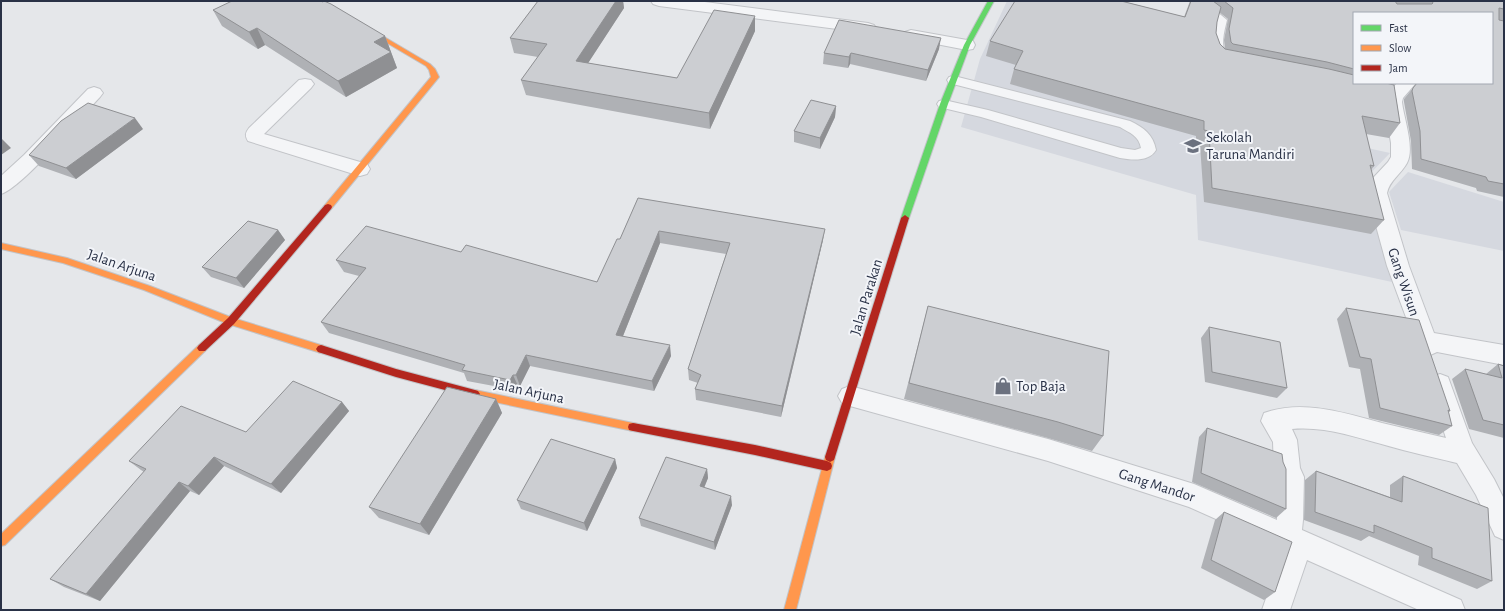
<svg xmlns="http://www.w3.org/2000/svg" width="1505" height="611" viewBox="0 0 1505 611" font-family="'Alegreya Sans',sans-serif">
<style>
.built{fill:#d5d8df}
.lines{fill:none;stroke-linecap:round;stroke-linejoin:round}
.lane-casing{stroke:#c2c4c8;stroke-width:2}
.street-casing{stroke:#c2c4c8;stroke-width:2}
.fast-casing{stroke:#c2c4c8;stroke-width:2}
.slow-casing{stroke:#c2c4c8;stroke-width:2}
.jam-casing{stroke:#c2c4c8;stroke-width:2}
.lane{fill:#f4f5f7;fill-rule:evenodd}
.street{fill:#f4f5f7;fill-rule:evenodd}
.fast{fill:#63d668;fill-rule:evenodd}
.slow{fill:#ff974d;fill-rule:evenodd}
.jam{fill:#b3261e;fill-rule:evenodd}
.wall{fill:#afb1b5;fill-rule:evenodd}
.shaded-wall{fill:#8f9093}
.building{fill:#ccced2;stroke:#8f9093}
.labels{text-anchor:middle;stroke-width:4;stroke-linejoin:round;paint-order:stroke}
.poi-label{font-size:15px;fill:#293146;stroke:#f3f5f9;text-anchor:start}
.street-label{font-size:15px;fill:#293146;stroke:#f3f5f9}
</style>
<rect width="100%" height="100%" fill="#e5e7ea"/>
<!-- built -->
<g class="built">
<polygon points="1007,1 1062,1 1327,139 1390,153 1364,180 1392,282 1198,240 1196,195 961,127 980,59"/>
<polygon points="1408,172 1504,202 1504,251 1401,230 1389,192"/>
</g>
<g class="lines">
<!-- lane casing -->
<g class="lane-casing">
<g id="lane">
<path d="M1190,1H1204L1227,20C1224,33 1220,45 1227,57L1226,60H1216C1205,52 1212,32 1215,21Z"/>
<path d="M954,76L1130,121C1144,128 1153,134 1156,150C1149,162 1132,160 1120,158L981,117L939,107L937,104L939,101L944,100L988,110L1121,148L1135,150L1141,148C1139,136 1130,133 1120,127L949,83L947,80L949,77Z"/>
</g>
</g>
<!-- street casing -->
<g class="street-casing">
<g id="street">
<polygon points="651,1 697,1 868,23 874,25 876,28 874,31 868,33 659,6 653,4"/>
<polygon points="911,30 967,40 973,41 975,45 973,49 967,50 905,38 903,35 905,32"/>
<path d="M305,79L311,80L314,84L311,88L264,134L367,164L370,169L367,174L360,176L248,141C245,136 245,133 249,128L299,80Z"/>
<path d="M1397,83H1416L1403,98L1402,102C1404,119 1415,148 1407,163C1401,174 1389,181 1387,193L1409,266L1434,333L1504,345V365L1437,352L1428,356L1420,354L1417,347L1387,266L1367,193L1373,178L1388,162L1391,157V143L1384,102L1388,93Z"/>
<path d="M94,87L100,89L103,93L100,97C81,117 23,187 1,194V176L24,155L88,89Z"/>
<path d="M1440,374L1448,377L1472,443L1494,479L1504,499V540L1495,536L1476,495L1457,463C1433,457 1409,452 1385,445C1355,437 1324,426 1292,429L1297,440L1300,468L1304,477L1303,520L1302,530L1461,600L1465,610H1419L1307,560L1290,610H1262L1283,549L1189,507L1048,461L850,406L842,403L838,396L842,389L850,386L1048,439L1194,484L1277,520L1278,478L1274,470L1273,442L1261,421L1264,413C1303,399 1344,413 1382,423C1403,428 1424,433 1446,438L1428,384L1432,377Z"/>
</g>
</g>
<!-- fast casing -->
<g class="fast-casing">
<polygon id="fast" points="988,1 994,1 970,45 948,104 909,218 905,221 902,220 901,218 940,104 964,45"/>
</g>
<!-- slow casing -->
<g class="slow-casing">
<g id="slow">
<polygon points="311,1 319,1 347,15 430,64 435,69 439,77 331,209 325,209 324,207 325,205 431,77 429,70 426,66 343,17"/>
<polygon points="1,243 67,258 150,286 233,318 324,346 326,349 324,352 321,353 228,324 144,290 63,263 1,249"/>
<polygon points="202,344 205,345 207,348 205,351 5,545 1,546 1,534 199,345"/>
<polygon points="475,390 633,423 637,424 638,427 637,430 633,431 475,398 472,397 470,394 472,391"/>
<polygon points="830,452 834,454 835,457 796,610 784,610 825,457 826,454"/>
</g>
</g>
<!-- jam casing -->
<g class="jam-casing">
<g id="jam">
<polygon points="328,204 331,205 332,207 331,209 234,324 205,351 199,351 197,348 199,345 228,318 325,205"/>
<polygon points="905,215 909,218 835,457 834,460 830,462 826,460 825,457 901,218"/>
<polygon points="321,345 396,369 475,390 478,391 480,394 478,397 475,398 396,377 318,352 316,349 318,346"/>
<polygon points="633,423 755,445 827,461 831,463 832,466 831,469 827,471 755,455 633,431 629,430 628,427 629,424"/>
</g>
</g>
<!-- lane -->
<use href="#lane" class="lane"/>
<!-- street -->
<use href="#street" class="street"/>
<!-- fast -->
<use href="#fast" class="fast"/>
<!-- slow -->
<use href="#slow" class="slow"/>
<!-- jam -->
<use href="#jam" class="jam"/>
</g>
<!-- wall -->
<g class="wall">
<polygon points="538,1 623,1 624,8 588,63 677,78 755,16 755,31 710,129 526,95 521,80 538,57 514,53 510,38"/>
<path d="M1122,1L1184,17L1190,1H1504V197L1477,191L1476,188L1412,169L1411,141L1404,102V99L1413,88L1492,83L1354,13V83H1396L1394,85L1400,123L1389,138L1366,134L1374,166L1371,170L1384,220L1371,234L1204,202L1200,145L1196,144V136L1010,84L1014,69L1016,65L986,56L990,41ZM1219,12L1228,19L1224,40L1225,48L1220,44L1216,33L1217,22Z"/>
<polygon points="213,10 385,36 397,68 346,97 265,45 258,49 222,26"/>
<polygon points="939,49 926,81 850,64 848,68 823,64 824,53"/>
<polygon points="836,106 835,117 820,149 794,142 794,131"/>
<polygon points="143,129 76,179 39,166 29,155"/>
<polygon points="638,198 823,240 781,417 696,400 695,389 698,383 689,380 688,369 726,254 660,243 623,336 671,356 654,391 530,366 520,386 518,386 515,390 467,381 464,373 329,333 321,322 359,276 344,272 336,260 461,252 597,282 620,239"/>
<polygon points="278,230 285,240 244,288 211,277 202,267"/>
<polygon points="928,306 1103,436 1092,451 1048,438 904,399"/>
<polygon points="1346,308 1450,411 1448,413 1452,426 1439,435 1369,418 1360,369 1349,367 1337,319"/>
<polygon points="1209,327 1287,388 1277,398 1205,382 1201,338"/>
<polygon points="1498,364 1504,366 1504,438 1469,429 1452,379 1465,369 1486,374"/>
<polygon points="496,399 502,413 429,535 379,518 369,507"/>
<polygon points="342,402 349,411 281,493 224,466 199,495 190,491 100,601 64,587 50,579 144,472 141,470 129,461 246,432"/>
<polygon points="1207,428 1286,509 1276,518 1192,482 1199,437"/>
<polygon points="615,459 617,468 587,531 521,509 517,500"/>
<polygon points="707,469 708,478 704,488 732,505 715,550 641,526 639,518"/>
<polygon points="1316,471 1390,497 1390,485 1403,476 1492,581 1477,589 1418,565 1419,556 1369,536 1361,541 1304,520 1305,480"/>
<polygon points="1224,512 1275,592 1264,600 1201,568 1215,520"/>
</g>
<!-- shaded-wall -->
<g class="shaded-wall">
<polygon points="616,1 623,1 624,8 579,77 576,61"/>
<polygon points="755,16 755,31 710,129 709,113"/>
<polygon points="257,28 265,45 258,49 249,32"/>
<polygon points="385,36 397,68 346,97 338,81 374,42"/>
<polygon points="941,38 939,49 926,81 928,70"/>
<polygon points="851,53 850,64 848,68 849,57"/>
<polygon points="836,106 835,117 820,149 820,138"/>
<polygon points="135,118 143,129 76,179 66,168"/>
<polygon points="1,138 11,148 1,155"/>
<polygon points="825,229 823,240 781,417 782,406"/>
<polygon points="278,230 285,240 244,288 236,278"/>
<polygon points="659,231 660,243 619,346 616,335"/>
<polygon points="670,345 671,356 654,391 652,381"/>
<polygon points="526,355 530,366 520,386 516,375"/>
<polygon points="513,375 518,386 515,390 510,380"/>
<polygon points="496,399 502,413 429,535 420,524"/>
<polygon points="342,402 349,411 281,493 271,484"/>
<polygon points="214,457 224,466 199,495 188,486"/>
<polygon points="615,459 617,468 587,531 584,523"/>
<polygon points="707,469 708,478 701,495 700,486"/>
<polygon points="179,482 190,491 100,601 86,594"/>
<polygon points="731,496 732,505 715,550 714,542"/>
</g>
<!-- building -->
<g class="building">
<polygon points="232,1 321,1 322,2 324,1 331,4 385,36 374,42 391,52 338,81 257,28 249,32 213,10"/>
<polygon points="538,1 616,1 576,61 677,78 714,10 755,16 709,113 521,80 547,44 510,38"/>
<polygon points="1015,1 1121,1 1185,17 1191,1 1213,1 1221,7 1217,22 1216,33 1220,44 1225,49 1329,69 1354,75 1354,83 1386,83 1394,85 1400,123 1362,116 1374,166 1370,165 1384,220 1212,188 1209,131 1204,130 1204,121 1014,69 1023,51 990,41"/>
<polygon points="1224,1 1395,1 1397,4 1432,4 1433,3 1432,1 1504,1 1504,9 1499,8 1499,20 1504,21 1504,184 1488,181 1486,177 1421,159 1420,131 1412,91 1413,88 1417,83 1492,83 1492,13 1354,13 1354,69 1327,62 1233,44 1231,42 1229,29 1233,8"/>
<polygon points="839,20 941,38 928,70 851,53 849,57 824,53"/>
<polygon points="811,100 836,106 820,138 794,131"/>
<polygon points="88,103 135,118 66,168 29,155 61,121"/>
<polygon points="638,198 825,229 782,406 695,389 701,375 688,369 730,243 659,231 616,335 670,345 652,381 526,355 516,375 513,375 510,380 462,370 465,365 321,322 366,268 336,260 366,226 461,252 466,245 597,282 617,239 620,239"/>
<polygon points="248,221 278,230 236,278 202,267"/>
<polygon points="928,306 1109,351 1103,436 1058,422 909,383"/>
<polygon points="1346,308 1419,320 1450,411 1448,410 1452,426 1380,408 1371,359 1360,357"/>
<polygon points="1209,327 1280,342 1287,388 1212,372"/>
<polygon points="1498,364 1504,366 1504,425 1483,420 1465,369 1502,378"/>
<polygon points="293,381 342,402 271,484 214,457 188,486 179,482 86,594 50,579 146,469 129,461 181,406 246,432"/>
<polygon points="447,387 496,399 420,524 369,507"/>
<polygon points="1207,428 1282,454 1283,462 1286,469 1286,509 1201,473"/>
<polygon points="551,439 615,459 584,523 517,500"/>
<polygon points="666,457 707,469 700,486 731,496 714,542 639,518"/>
<polygon points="1316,471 1402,502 1403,476 1488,508 1492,581 1432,558 1432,548 1374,525 1374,533 1315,512"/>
<polygon points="1224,512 1292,542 1275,592 1211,560"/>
</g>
<!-- icons -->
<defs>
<g id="school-bare" transform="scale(1.38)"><path d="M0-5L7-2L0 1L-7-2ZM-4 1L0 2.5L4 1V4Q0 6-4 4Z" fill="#6b717f" stroke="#f3f5f9" stroke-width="2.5" paint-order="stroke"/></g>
<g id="shop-bare" transform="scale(1.38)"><path d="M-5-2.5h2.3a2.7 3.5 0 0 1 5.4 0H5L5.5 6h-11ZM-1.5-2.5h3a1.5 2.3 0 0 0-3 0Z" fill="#6b717f" stroke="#f3f5f9" stroke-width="2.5" paint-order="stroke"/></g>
</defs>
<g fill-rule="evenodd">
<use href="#school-bare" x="1193" y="146"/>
<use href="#shop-bare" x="1003" y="386"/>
</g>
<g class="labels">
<!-- poi labels -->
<g class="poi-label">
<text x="1206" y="142">Sekolah<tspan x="1206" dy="17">Taruna Mandiri</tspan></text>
<text x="1016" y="391">Top Baja</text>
</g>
<!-- street labels -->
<g class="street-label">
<text transform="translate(122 265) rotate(19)" y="5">Jalan Arjuna</text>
<text transform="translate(1404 282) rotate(71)" y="5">Gang Wisun</text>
<text transform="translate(866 297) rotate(-73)" y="5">Jalan Parakan</text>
<text transform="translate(529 391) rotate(12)" y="5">Jalan Arjuna</text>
<text transform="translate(1157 485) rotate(18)" y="5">Gang Mandor</text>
</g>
</g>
<!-- border -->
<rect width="1505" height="611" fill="none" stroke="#293146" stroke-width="4"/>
<!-- legend -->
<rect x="1353" y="12" width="140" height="72" fill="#f3f5f9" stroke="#a2a7b1"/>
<rect x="1361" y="25" width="20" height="6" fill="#63d668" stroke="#a2a7b1"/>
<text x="1389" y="32" font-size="12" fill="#293146">Fast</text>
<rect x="1361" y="45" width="20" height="6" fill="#ff974d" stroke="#a2a7b1"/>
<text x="1389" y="52" font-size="12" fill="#293146">Slow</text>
<rect x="1361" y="65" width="20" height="6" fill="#b3261e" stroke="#a2a7b1"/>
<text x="1389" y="72" font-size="12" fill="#293146">Jam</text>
</svg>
